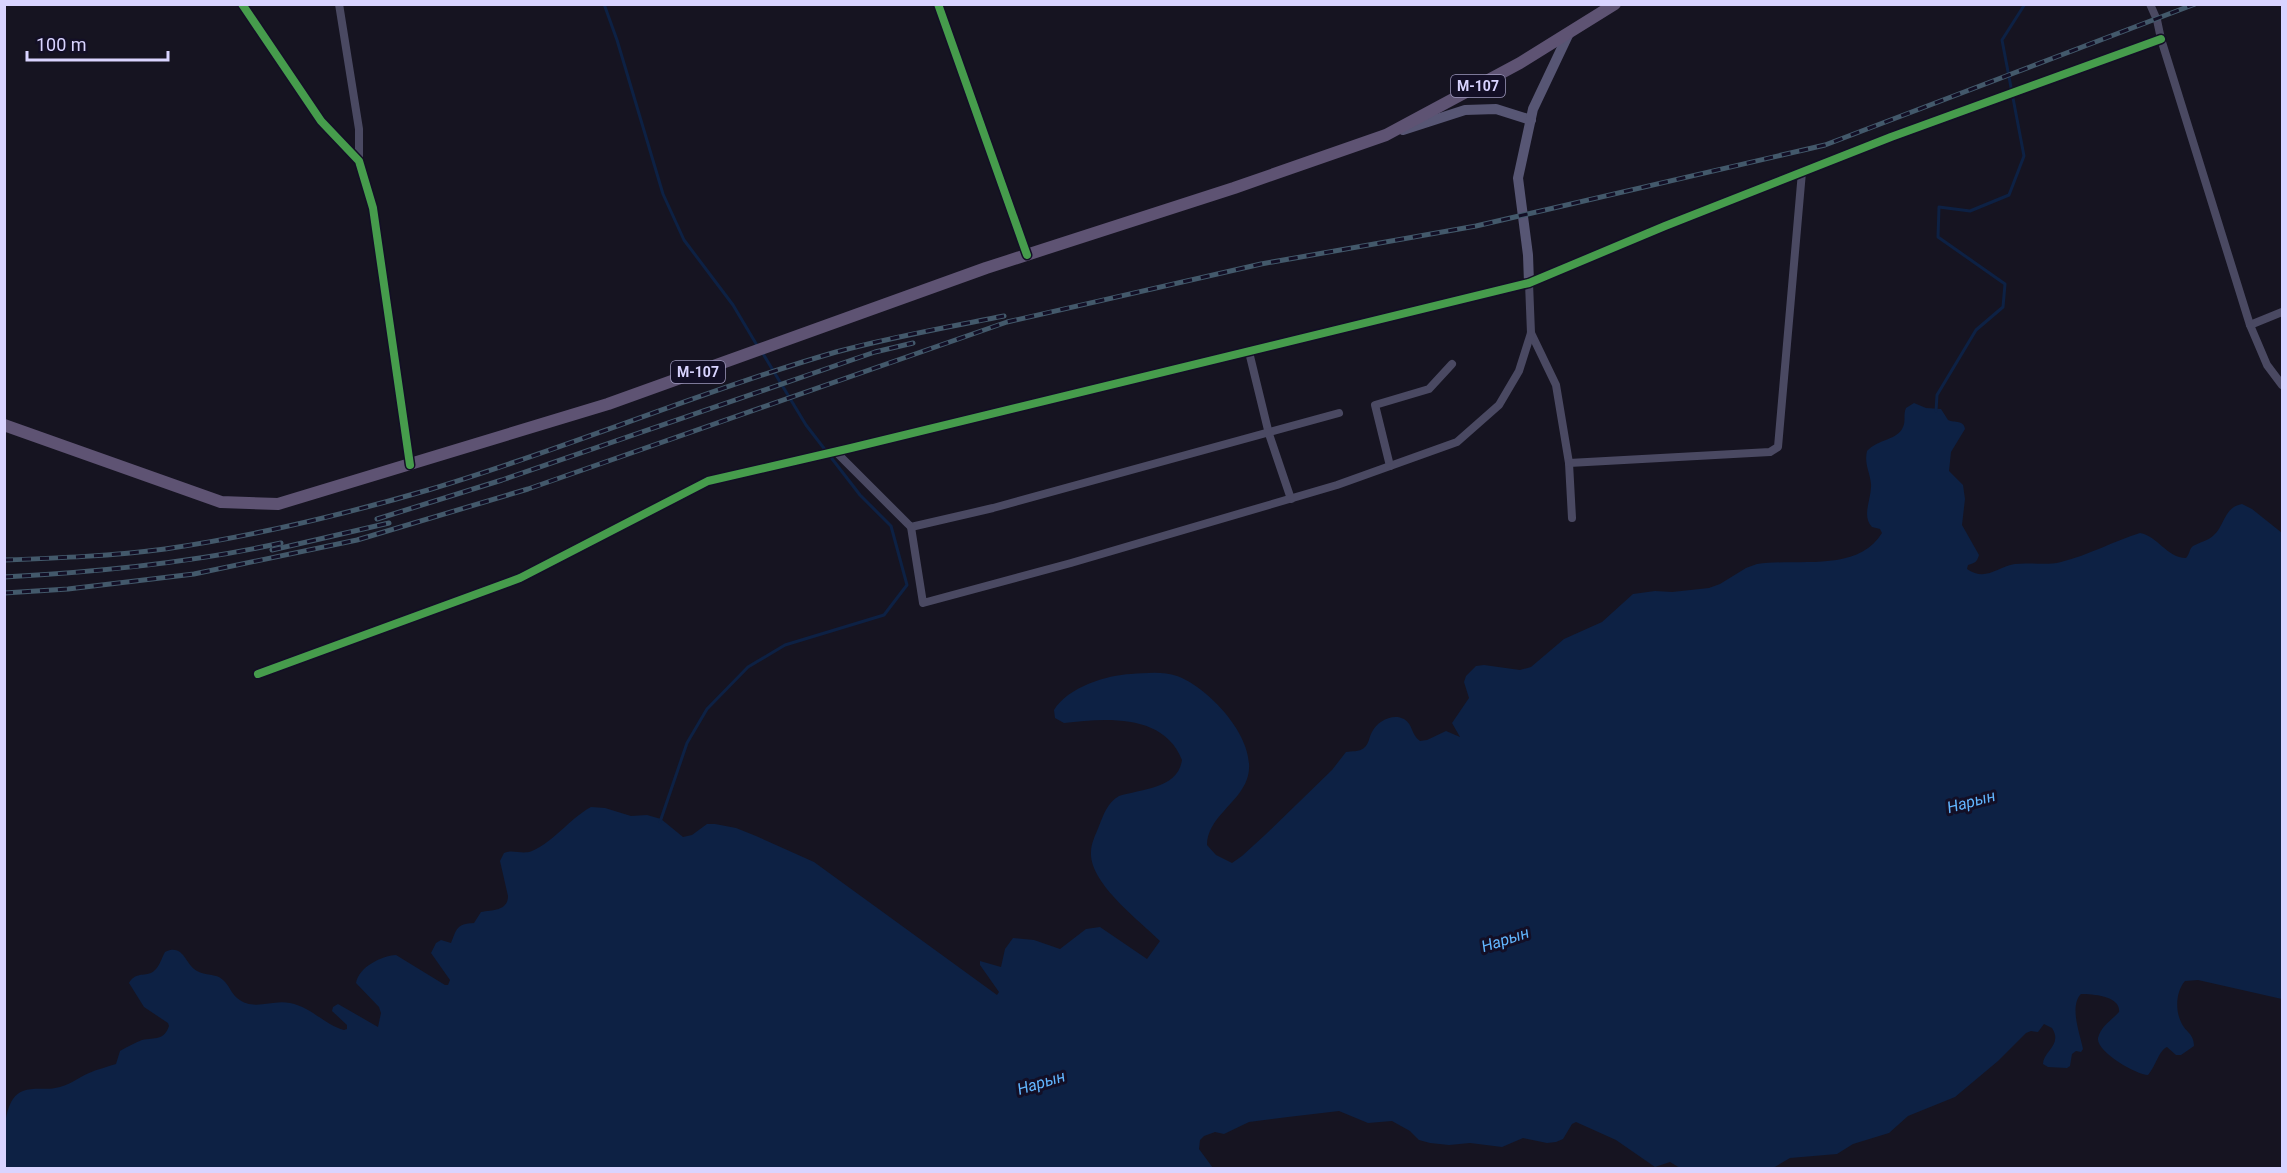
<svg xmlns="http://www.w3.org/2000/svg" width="2287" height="1173" viewBox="0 0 2287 1173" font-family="Roboto,sans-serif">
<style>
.water{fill:#0d2144}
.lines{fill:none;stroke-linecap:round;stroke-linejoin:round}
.stream{stroke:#0d2144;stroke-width:3}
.street{stroke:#4a4962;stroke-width:8}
.secondary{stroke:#575674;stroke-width:10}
.primary{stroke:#5e5373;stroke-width:12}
.rail-casing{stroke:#43596b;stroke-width:5}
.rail{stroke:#130f26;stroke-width:3;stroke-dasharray:9;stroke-linecap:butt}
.cycleway-casing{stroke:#130f26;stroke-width:11}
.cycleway{stroke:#469c4c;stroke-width:8}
.labels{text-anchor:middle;stroke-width:6;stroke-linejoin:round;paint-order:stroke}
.shield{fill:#130f26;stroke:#9e99be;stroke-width:1.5}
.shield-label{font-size:14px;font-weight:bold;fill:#d9d4ff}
.water-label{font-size:16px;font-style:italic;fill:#62b6ff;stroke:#130f26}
</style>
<rect width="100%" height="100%" fill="#161421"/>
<!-- water -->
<path class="water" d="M1914,403L1926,408L1941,409L1948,420C1955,423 1964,420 1965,429L1951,452L1949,471L1963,485L1965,499L1962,525L1979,555C1977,562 1975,563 1968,565L1967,569C1986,582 1996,567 2015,564C2030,562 2046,566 2061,562C2089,555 2114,541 2140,533C2158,536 2167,558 2186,558C2190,554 2189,549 2193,546C2200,542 2208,541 2214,535C2225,525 2224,507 2242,504L2252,509L2282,533V999L2198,980L2185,981C2176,991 2175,1010 2181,1022C2185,1032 2194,1033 2194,1046L2181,1055H2176L2167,1047C2159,1050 2156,1066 2148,1075C2137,1075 2096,1052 2098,1038C2101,1026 2112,1020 2119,1012C2121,996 2093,994 2081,994C2069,1006 2080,1034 2083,1049L2081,1052L2076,1051L2072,1054L2070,1066L2067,1068L2048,1067L2043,1064C2043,1051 2063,1045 2052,1028L2044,1024L2038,1032L2031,1031L2026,1033L1998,1061L1955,1097L1908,1116L1889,1133L1853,1144L1837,1154L1790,1158L1773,1168H1680L1670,1162L1655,1167L1616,1140L1576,1122L1572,1124L1563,1139L1556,1142L1547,1143L1523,1138L1502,1147L1470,1143L1449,1145L1430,1143L1419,1140L1410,1131L1392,1121L1368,1123L1339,1111L1288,1117L1249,1122L1224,1134L1215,1132L1204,1136L1200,1140L1199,1149L1213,1168H5C4,1149 0,1099 23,1091C33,1087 45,1090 55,1088C69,1086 77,1078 89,1073C98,1069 107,1067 116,1064L120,1051C127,1047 134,1043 142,1040C155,1037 164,1041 169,1026L168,1023L144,1007L129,983C135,973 141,976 151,973C159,969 161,959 165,952C184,943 185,965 197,971C205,976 216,973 223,980C229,985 231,993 237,998C254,1012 271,999 290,1003C311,1007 325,1025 344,1030L347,1029V1025L332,1011L333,1007L338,1004L378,1027L381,1013L379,1007L356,983C359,967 381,956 396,955L445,985H448L450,980L431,953L436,943L441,940L451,943C457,929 456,924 474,923L481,912C492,910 508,911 508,896L500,861L504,853C513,849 522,855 532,851C555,841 569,819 591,807L605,808L631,816L647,815L661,819L683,837L692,835L707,824H715L736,828L756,836L814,862L997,995L999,992L980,965V961L1001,967L1005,949L1013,938L1034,940L1060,949L1086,929L1100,927L1147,959L1160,941C1140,921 1089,883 1091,852C1091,843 1096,834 1099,826C1104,814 1107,803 1119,796C1141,789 1178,789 1182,760C1164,713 1105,718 1064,723L1055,718L1054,710C1068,687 1107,675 1131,674C1146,673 1163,671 1177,676C1210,688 1260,742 1247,779C1239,803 1207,818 1207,845L1216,855L1232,863L1242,856L1265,835L1332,770L1346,752C1352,751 1359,752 1364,748C1369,744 1369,737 1372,732C1377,721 1393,713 1404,719C1413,724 1411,735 1420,741L1427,740L1446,731L1460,737L1452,723L1469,698L1464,682L1466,676L1476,666L1484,665L1520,670L1531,667L1564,639L1602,622L1633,594L1655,591L1672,592L1709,588L1720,584L1746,568L1757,564C1798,558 1858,573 1882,533L1880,529L1872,527C1861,516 1872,498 1871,484C1870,472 1864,464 1867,451C1878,439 1898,440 1903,427C1906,421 1903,415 1906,408Z"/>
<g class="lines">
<!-- stream -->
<g class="stream">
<polyline points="604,4 617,40 663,194 684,240 733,305 758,347"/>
<polyline points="1936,411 1937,395 1976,330 2003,307 2005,284 1938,237 1939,207 1970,211 2009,195 2024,156 2002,40 2025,4"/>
<polyline points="660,822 687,743 707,709 748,667 785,645 884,615 907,585 891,526 860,495 806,425 762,352"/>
</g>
<!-- street -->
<g class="street">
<polyline points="242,4 321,121 359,161 373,208 410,465"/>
<polyline points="339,4 359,129 359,161"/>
<polyline points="938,4 1027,255"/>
<polyline points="2150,4 2157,20 2161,39 2250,325 2267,365 2282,385"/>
<polyline points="2250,325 2282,312"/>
<polyline points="1531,333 1556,385 1569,463 1572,518"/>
<polyline points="1249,352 1269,434 1291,499"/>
<polyline points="836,452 911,527 993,508 1339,413"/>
<polyline points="1569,463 1770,452 1778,447 1802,172"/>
<polyline points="1390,466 1375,405 1429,389 1452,364"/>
<polyline points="911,527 923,603 1071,563 1337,485 1457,442 1499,405 1519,371 1531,333 1529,283"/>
<polyline points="258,674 520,578 708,481 851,448 1529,283 1665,226 1891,137 2161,39"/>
</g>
<!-- secondary -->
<g class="secondary">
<polyline points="1403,130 1465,110 1496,109 1531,120"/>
<polyline points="1529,283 1528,255 1518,178 1533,109 1569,33"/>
</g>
<!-- primary -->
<polyline class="primary" points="4,425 221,502 278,504 608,404 986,268 1234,188 1386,135 1520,63 1615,4"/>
<!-- rail casing -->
<g class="rail-casing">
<g id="rail">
<polyline points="377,519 502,480 875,352 913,343"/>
<polyline points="272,550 389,523"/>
<path d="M4,560C58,558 112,556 165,549C254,536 342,515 428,490C566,449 698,392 836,352C891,337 948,327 1004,316"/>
<path d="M4,577C98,572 190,563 281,543"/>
<polyline points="4,593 68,589 194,574 357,540 528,489 1007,322 1261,264 1476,226 1825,145 2195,4"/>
</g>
</g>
<!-- rail -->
<use href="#rail" class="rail"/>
<!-- cycleway casing -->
<g class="cycleway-casing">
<g id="cycleway">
<polyline points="242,4 321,121 359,161 373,208 410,465"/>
<polyline points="938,4 1027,255"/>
<polyline points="258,674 520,578 708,481 851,448 1529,283 1665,226 1891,137 2161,39"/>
</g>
</g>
<!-- cycleway -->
<use href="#cycleway" class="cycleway"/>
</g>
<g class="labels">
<!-- shield labels -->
<g class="shield">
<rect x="1451" y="75" width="54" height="22" rx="4.5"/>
<rect x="671" y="361" width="54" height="22" rx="4.5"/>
</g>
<g class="shield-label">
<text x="1478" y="91">М-107</text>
<text x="698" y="377">М-107</text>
</g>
<!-- water labels -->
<g class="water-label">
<text transform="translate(1971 801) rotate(-15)" y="6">Нарын</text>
<text transform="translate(1505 939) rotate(-18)" y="6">Нарын</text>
<text transform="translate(1041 1082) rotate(-17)" y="6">Нарын</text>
</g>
</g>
<!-- border -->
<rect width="2287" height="1173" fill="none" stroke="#d9d4ff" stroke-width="12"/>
<!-- scale -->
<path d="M27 51v9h141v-9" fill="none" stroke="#d9d4ff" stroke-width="3"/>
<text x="36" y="51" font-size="18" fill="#d9d4ff" stroke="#130f26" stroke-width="4.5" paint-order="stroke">100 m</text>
</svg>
